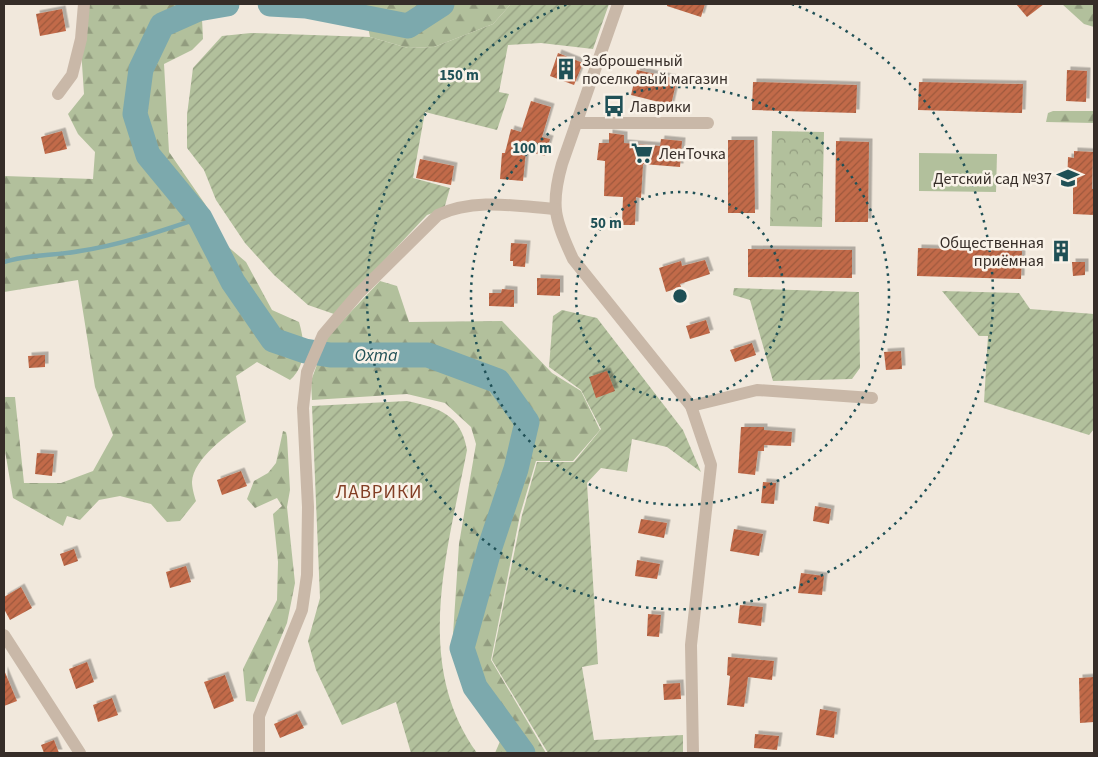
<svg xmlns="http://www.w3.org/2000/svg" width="1098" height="757" viewBox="0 0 1098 757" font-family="'Source Sans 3',sans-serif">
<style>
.grass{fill:#b2c09c}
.forest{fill:url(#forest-firs)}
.park{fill:url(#park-crowns)}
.garden{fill:url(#garden-furrows)}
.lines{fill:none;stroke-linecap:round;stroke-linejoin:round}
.stream{stroke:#7ca9ad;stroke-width:4.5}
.river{stroke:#7ca9ad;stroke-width:25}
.building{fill:url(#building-hatch);filter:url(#shadow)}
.minor{stroke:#c9b8a8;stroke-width:12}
.ring{fill:none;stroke:#1f5056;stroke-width:2.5;stroke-dasharray:2.5 5}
.labels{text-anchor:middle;stroke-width:5;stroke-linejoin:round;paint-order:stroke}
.poi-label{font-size:16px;fill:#362d28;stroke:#f9f2e8;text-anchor:start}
.water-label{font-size:18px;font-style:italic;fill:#1f5056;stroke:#f9f2e8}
.quarter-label{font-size:19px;letter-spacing:1px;fill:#823e24;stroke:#f9f2e8}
.centre{fill:#1f5056;stroke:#f9f2e8;stroke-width:2.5}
.ring-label{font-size:15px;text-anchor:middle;font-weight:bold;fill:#1f5056;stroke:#f9f2e8;stroke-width:5;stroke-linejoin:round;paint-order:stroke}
</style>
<defs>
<pattern id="forest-firs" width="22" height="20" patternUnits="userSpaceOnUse" patternTransform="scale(1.25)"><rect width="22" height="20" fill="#b2c09c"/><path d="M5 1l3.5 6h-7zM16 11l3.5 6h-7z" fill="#929c7f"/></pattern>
<pattern id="park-crowns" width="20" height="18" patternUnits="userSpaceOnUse" patternTransform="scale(1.25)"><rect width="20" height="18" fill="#b2c09c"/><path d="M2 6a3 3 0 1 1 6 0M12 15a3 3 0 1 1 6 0" fill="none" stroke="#929c7f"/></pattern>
<pattern id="garden-furrows" width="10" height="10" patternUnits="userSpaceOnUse" patternTransform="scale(1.25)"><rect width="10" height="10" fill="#b2c09c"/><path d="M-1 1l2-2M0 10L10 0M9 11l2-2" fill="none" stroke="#929c7f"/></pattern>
<pattern id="building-hatch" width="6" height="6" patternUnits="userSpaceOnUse" patternTransform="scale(1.25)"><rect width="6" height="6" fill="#c26b49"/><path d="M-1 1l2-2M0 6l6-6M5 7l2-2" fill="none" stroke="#9e583d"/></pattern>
<filter id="shadow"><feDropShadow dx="3.5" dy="-3.5" stdDeviation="0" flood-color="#0004"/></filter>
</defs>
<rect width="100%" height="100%" fill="#f1e8dc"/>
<!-- grass -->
<polygon class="grass" points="919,153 997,154 996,192 919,191"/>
<!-- forest -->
<g class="forest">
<path d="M78,4H231L202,19L203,39L192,50L164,64L169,152L205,204L226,245L246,262L272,310L299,322C305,342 307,365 290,380L257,362L236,376L246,422C229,433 193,459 192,482C192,487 194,495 196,501L180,521L167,522L151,504L120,496L99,500L80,520L67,516L63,526L13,498L4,445V397H15L24,483H61L93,471L113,435L95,387L78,280L4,292V176L93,179L95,152L78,134L68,114L84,94Z"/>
<polygon points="295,4 511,4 493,24 434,47 408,48 370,37 364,6 363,16"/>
<polygon points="1062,4 1094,4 1094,27 1084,24"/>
<polygon points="1053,111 1094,111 1094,123 1046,122 1048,113"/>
<polygon points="380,281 397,286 409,322 502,321 552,373 581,391 600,430 573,461 536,461 520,515 491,660 546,753 495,753 501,739 464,683 452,650 459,544 476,444 471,427 445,403 407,394 312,400 311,381 327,337"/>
<polygon points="283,431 286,432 287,437 290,490 287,507 295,583 287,623 254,702 246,701 243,669 277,600 278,562 273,514 282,506 277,498 255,508 247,499 254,481 268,473 276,463"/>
</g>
<!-- park -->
<polygon class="park" points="772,131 824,132 822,227 770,226"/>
<!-- garden -->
<g class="garden">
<polygon points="511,4 609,4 593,49 541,43 508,45 499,92 509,94 497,130 425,112 413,178 450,188 444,209 427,215 334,314 308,305 274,275 245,243 216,200 204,170 187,148 187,115 193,68 222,36 251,33 370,37 408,48 434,47 493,24"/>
<polygon points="734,288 859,292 860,368 852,379 773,381 750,300 733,295"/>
<polygon points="942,291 1019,293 1030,309 1094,314 1094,429 1089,435 984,402 988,336 979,336"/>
<polygon points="562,310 597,318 683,430 701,472 667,447 632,439 627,472 601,468 587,483 598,664 582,667 594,740 683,735 683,753 548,753 492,660 522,515 537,462 574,462 601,429 581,390 549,367 553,316"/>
<path d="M407,401C439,408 461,414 467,450C448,549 412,663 477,753H411L396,702L342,725L316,670L308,641L320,598L312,406Z"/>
</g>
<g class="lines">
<!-- stream -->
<path class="stream" d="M4,262C29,254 55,256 80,251C121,245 161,231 200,218"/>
<!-- river -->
<g class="river">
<polyline points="227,4 198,9 162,25 141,69 135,114 148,155 200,218 233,282 273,340 305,351 330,355 428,355 498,381 527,422 516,469 490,547 462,648 475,687 523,753"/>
<polyline points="270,4 306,6 408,26 442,4"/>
</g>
</g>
<!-- building -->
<g class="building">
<polygon points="667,4 705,4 701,17 667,6"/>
<polygon points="1016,4 1044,4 1027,17"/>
<polygon points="62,9 66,31 40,36 36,14"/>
<polygon points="558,53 583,63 574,85 550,76"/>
<polygon points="637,70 677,79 671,105 631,95"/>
<polygon points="1067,70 1087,71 1086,102 1066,101"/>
<polygon points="753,82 857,85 856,113 752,110"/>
<polygon points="919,82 1023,84 1022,113 918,110"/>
<polygon points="531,101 551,107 542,137 550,139 545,156 526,151 523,181 500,179 502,153 505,153 511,129 521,132"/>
<polygon points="62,131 67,149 45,154 41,137"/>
<polygon points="609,133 624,135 624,143 660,146 661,139 682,141 680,167 643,164 641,198 636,197 635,225 622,225 623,197 604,196 605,161 597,160 599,143 609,143"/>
<polygon points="728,140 754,140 755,213 728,213"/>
<polygon points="836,141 869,142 868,222 835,222"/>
<polygon points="1074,151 1093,152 1092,189 1094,189 1094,215 1073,214 1073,188 1067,188 1068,157 1074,158"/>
<polygon points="420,159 454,166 451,185 416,178"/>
<polygon points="511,243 527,244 525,267 513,266 513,261 510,261"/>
<polygon points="918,248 1022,251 1021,279 917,276"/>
<polygon points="748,249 852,250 852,278 748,277"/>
<polygon points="705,260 710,274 680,284 681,287 666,292 659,268 681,261 682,266"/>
<polygon points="1072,262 1085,262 1085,275 1073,276"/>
<polygon points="537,278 560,279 560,296 537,295"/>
<polygon points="502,289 514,290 514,307 489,306 489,293 501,293"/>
<polygon points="706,320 710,333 690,339 686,326"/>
<polygon points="752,343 756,355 735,362 730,350"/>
<polygon points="901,351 902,369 886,370 884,352"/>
<polygon points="45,355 45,367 29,368 28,356"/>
<polygon points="607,371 615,391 596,398 589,377"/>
<polygon points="741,427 764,427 764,430 792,432 791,446 764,445 764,451 758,451 755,475 738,473"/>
<polygon points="37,453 54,454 52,476 35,474"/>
<polygon points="241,471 247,486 222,495 217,480"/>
<polygon points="763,482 776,483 774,504 761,503"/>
<polygon points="815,506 831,509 829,524 813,521"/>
<polygon points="641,519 667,523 664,538 638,533"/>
<polygon points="734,529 763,534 759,556 730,551"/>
<polygon points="74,549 78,561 64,566 60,554"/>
<polygon points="637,560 660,564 657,579 635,576"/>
<polygon points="186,566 191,582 170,588 166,572"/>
<polygon points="801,573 824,576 822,595 798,593"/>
<polygon points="21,587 32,608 10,620 4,609 4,597"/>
<polygon points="740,605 763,607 761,626 738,623"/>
<polygon points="648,614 661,615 659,637 647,636"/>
<polygon points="728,657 774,661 772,680 748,677 744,707 727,705 730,676 727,675"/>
<polygon points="87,662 94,682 76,689 69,669"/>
<polygon points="4,670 17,701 4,706"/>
<polygon points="225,675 234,701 214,709 204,682"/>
<polygon points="1094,677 1094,722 1080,723 1079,678"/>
<polygon points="680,683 681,699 664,700 663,684"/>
<polygon points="112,698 118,715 98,722 93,705"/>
<polygon points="820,709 837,712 834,738 816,735"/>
<polygon points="297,714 304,728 280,738 274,724"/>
<polygon points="755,734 779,736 777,750 754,748"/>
<polygon points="54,740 59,753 44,753 41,745"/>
</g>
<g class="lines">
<!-- minor -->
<g class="minor">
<path d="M618,4L562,164C550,206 555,220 573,259L691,406L711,465L691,645L693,753"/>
<polyline points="58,94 72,75 81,39 84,4"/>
<polyline points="576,123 708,123"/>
<polyline points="691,406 757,390 872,398"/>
<polyline points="4,635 80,753"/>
<path d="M259,753V716L302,610L307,575L308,507L303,408L307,372L323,335L358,294L438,215C474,198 516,206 555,209"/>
</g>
</g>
<!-- distance rings -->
<g class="ring">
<circle cx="680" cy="296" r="104"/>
<circle cx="680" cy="296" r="209"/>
<path d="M792 4A313 313 0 1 1 568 4"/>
</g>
<!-- icons -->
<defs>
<g id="building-bare" transform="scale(1.725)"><path d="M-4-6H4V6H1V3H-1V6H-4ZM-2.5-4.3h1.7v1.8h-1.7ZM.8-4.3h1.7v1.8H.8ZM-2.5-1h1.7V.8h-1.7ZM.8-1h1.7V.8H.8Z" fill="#1f5056" stroke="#f9f2e8" stroke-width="2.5" paint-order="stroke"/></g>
<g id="bus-bare" transform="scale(1.725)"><path d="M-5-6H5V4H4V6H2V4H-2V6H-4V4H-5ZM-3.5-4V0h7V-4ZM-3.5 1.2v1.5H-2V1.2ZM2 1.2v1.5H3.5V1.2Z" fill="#1f5056" stroke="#f9f2e8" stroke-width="2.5" paint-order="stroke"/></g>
<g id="supermarket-bare" transform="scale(1.725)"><path d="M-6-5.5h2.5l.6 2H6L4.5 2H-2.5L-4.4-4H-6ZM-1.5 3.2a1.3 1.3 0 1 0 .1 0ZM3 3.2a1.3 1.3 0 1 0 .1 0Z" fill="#1f5056" stroke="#f9f2e8" stroke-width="2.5" paint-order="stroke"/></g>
<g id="school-bare" transform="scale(1.725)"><path d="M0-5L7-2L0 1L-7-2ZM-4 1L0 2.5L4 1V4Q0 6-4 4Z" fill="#1f5056" stroke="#f9f2e8" stroke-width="2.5" paint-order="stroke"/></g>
</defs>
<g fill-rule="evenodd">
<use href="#building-bare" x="566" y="69"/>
<use href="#bus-bare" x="614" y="106"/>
<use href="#supermarket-bare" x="642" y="153"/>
<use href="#school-bare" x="1068" y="178"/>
<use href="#building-bare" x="1061" y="251"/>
</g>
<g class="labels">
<!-- poi labels -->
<g class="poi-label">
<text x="582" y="66">Заброшенный<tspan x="582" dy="18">поселковый магазин</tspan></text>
<text x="630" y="112">Лаврики</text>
<text x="659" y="159">ЛенТочка</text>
<text x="1052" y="184" text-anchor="end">Детский сад №37</text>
<text x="1044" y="248" text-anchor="end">Общественная<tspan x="1044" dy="18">приёмная</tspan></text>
</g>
<!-- water labels -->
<g class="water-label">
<text x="376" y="361">Охта</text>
</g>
<!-- quarter labels -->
<g class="quarter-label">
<text x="379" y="498">ЛАВРИКИ</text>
</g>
</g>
<circle cx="680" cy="296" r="8" class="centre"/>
<g class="ring-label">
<text x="459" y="80">150 m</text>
<text x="532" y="153">100 m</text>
<text x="606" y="228">50 m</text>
</g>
<!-- border -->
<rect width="1098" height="757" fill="none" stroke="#362d28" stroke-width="10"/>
</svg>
